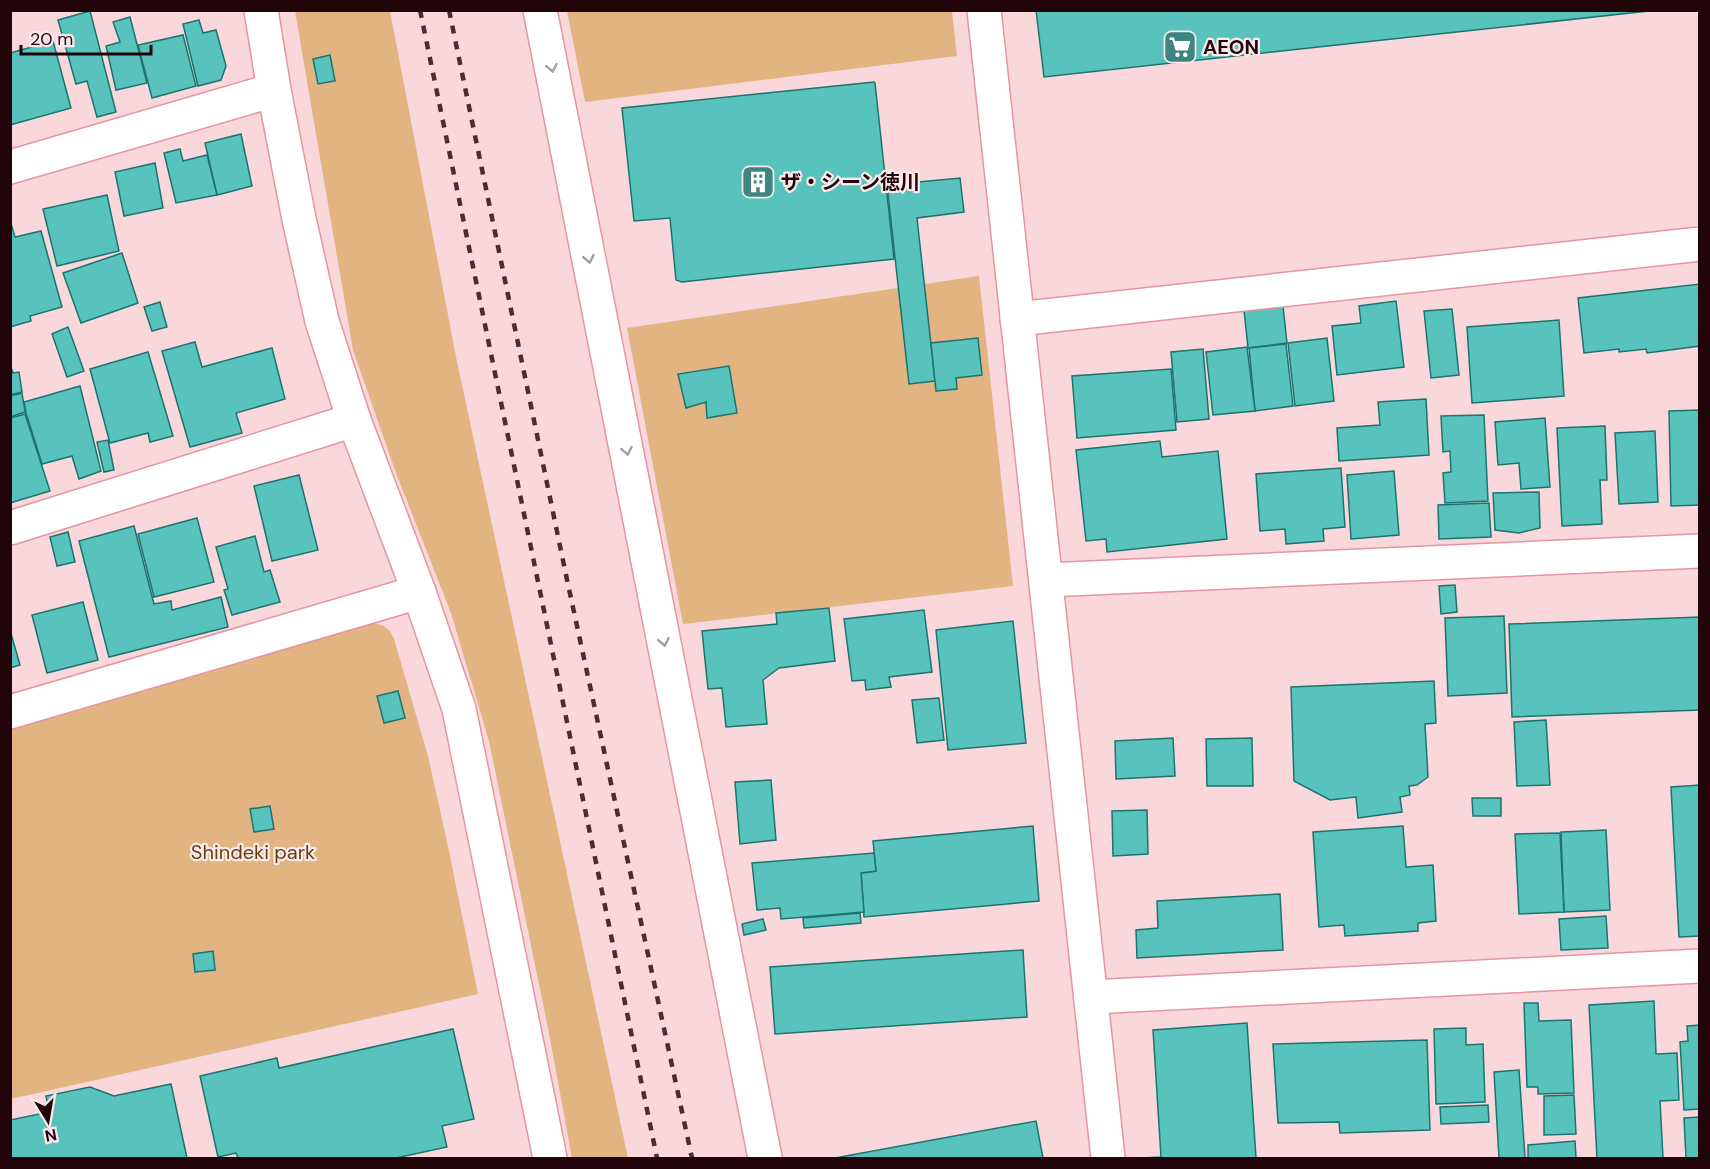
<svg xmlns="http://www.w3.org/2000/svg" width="1710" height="1169" viewBox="0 0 1710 1169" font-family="'DM Sans','Noto Sans JP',sans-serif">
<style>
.green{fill:#e1b482}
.building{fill:#57c3bc;stroke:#1d736f;stroke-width:1.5}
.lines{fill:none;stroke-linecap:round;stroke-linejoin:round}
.street-casing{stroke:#e595a1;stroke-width:36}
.secondary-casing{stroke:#e595a1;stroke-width:36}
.street{stroke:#fff;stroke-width:33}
.secondary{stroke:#fff;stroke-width:33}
.rail{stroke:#4a2d32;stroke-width:4.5;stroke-dasharray:8 8;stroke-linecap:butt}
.oneway{stroke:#a69b9d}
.labels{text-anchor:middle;stroke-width:4.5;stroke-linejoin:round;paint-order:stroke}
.poi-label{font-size:20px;font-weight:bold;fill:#21050b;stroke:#fbe9eb;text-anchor:start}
.park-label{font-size:20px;fill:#644011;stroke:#fbe9eb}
</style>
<rect width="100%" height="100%" fill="#fad7db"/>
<!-- green -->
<g class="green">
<polygon points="295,11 390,11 456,357 628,1158 572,1158 549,1033 489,741 451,613 396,473 353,350"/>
<polygon points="567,11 952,11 957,56 585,102"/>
<polygon points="979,276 1013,586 683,624 627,328"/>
<path d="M373,623C384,625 390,629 394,639L428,756L449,851L478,994L11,1099V728L315,638Z"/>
</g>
<!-- building -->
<g class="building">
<polygon points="1036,10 1658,10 1044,77"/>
<polygon points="90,11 116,112 97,117 87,81 76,84 58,20"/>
<polygon points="130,17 147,83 116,90 106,46 120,42 113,22"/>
<polygon points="199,20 203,33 216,30 226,66 221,80 198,86 183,24"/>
<polygon points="183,35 196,86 152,98 138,45"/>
<polygon points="53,41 71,108 10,125 10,53"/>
<polygon points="330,55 335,81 318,84 313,59"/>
<polygon points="874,82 875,83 894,259 682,282 676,280 670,218 634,221 622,108"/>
<polygon points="241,134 252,186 217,195 205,143"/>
<polygon points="180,149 183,161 207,155 217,195 176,203 164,153"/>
<polygon points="155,163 163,208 124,216 115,172"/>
<polygon points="960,178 964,212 917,218 935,381 909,384 887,185"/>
<polygon points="107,195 119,251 57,266 43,209"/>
<polygon points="10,220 15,237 41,231 62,307 30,316 31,321 10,327"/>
<polygon points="122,253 138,303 81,323 63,273"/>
<polygon points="1700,284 1700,346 1647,353 1646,349 1619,352 1619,349 1584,353 1578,298"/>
<polygon points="1396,301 1404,367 1337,375 1332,326 1361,323 1359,306"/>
<polygon points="160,302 167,327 152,331 144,307"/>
<polygon points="1283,306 1287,343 1248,348 1244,310"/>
<polygon points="1452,309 1459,375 1431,378 1424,311"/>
<polygon points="1559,320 1564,396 1472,403 1467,327"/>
<polygon points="68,327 84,371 67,377 52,334"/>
<polygon points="978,338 982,375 956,378 957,389 936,391 931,343"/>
<polygon points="1327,338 1334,401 1295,406 1288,343"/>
<polygon points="195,342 202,367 272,348 285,399 236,413 242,433 190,447 162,351"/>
<polygon points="1286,344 1293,406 1255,411 1249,348"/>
<polygon points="1247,347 1255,411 1213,415 1206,352"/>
<polygon points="1203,349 1209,419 1177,422 1171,352"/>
<polygon points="148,352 173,436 150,442 148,433 110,443 90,369"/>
<polygon points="10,364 13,373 19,372 22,392 10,395"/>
<polygon points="729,366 737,413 707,418 706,402 686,408 678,374"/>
<polygon points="1171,369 1176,430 1077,438 1072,376"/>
<polygon points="80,386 101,471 79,479 72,456 42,464 26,413 24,402"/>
<polygon points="22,393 25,412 10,417 10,396"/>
<polygon points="1426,399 1429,455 1339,461 1337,428 1380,425 1378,402"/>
<polygon points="1700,410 1700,505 1671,506 1669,411"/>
<polygon points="25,414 50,491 10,503 10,418"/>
<polygon points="1484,415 1488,501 1445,503 1443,473 1451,472 1450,451 1443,452 1441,416"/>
<polygon points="1545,418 1550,487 1521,489 1519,463 1498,465 1495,422"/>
<polygon points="1605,426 1607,480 1600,480 1602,524 1562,526 1557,428"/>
<polygon points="1655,431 1658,502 1619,504 1615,433"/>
<polygon points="108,440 114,470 104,472 97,442"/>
<polygon points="1160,441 1162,457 1218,451 1227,539 1107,552 1106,539 1086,541 1076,450"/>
<polygon points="1341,468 1345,527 1323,529 1324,541 1286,544 1285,529 1260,531 1256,474"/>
<polygon points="1394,471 1399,535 1351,539 1347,475"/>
<polygon points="299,475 318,550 272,561 254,486"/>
<polygon points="1539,492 1540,528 1519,533 1495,530 1493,493"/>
<polygon points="1489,503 1491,537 1439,539 1438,505"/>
<polygon points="197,518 214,582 154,597 138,534"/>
<polygon points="134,526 154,604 171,601 172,610 221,597 228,627 109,657 79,541"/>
<polygon points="68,532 75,562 57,566 50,537"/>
<polygon points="255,536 264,572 270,570 280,602 232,615 224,590 228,589 216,547"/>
<polygon points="1455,585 1457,612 1441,614 1439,586"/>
<polygon points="83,602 98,660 47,673 32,615"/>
<polygon points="829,608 835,661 779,668 763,680 767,724 726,727 722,688 708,689 702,631 777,624 776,613"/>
<polygon points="924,610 932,672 889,677 891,687 866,690 865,680 852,681 844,619"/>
<polygon points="1504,616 1507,693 1448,696 1445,618"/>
<polygon points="1700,617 1700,710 1512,717 1509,624"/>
<polygon points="1013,621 1026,743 948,750 936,630"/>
<polygon points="10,630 20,665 10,668"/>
<polygon points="1434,681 1436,723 1425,724 1428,777 1417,785 1409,786 1410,795 1400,797 1402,812 1358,818 1356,797 1330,800 1294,781 1291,687"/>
<polygon points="398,691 405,718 384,723 377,696"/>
<polygon points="939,698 944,740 917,743 912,700"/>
<polygon points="1546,720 1550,785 1517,786 1514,722"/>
<polygon points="1173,738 1175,776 1116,779 1115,741"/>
<polygon points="1252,738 1253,786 1207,786 1206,739"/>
<polygon points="771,780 776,840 740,844 735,782"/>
<polygon points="1700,785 1700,936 1679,937 1671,787"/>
<polygon points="1472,798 1501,798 1501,816 1473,816"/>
<polygon points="270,806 274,829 254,832 250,809"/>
<polygon points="1147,810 1148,854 1113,856 1112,811"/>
<polygon points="1033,826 1039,901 864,917 861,873 876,871 873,841"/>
<polygon points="1403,826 1406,867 1433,865 1436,921 1418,923 1418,931 1345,936 1344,925 1319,927 1313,832"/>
<polygon points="1606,830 1610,910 1564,912 1561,832"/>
<polygon points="1560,833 1564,912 1519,914 1515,834"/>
<polygon points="874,853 876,871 861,873 864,912 781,919 780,908 757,910 752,863"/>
<polygon points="1280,894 1283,950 1137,958 1136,930 1158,928 1157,901"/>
<polygon points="860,913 861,923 804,928 803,918"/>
<polygon points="1606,916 1608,948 1561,950 1559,919"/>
<polygon points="763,919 766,930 744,935 742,924"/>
<polygon points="1023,950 1027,1017 775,1034 770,967"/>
<polygon points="213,951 215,970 195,972 193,954"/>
<polygon points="1654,1001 1656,1054 1677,1053 1679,1100 1660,1101 1663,1158 1597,1158 1589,1005"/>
<polygon points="1524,1003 1538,1003 1539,1021 1571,1020 1574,1093 1538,1094 1538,1087 1527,1087"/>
<polygon points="1247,1023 1256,1158 1142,1158 1161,1157 1153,1030"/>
<polygon points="1700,1025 1700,1109 1684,1110 1680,1042 1688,1041 1687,1026"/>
<polygon points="1466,1028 1466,1045 1483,1044 1485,1102 1436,1104 1434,1029"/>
<polygon points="453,1029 474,1119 442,1126 447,1147 396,1158 238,1158 236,1153 218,1157 200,1076 277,1058 279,1068"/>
<polygon points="1427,1040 1430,1130 1340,1133 1339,1122 1278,1123 1273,1044"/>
<polygon points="1519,1070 1525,1158 1499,1158 1494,1072"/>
<polygon points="171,1084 187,1158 10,1158 10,1120 49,1112 46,1096 90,1087 114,1096"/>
<polygon points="1574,1095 1576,1134 1544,1135 1544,1096"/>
<polygon points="1488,1105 1489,1122 1441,1124 1440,1107"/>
<polygon points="1700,1117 1700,1158 1686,1158 1684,1118"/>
<polygon points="1036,1121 1043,1158 835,1158"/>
<polygon points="1575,1141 1576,1158 1528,1158 1528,1145"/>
</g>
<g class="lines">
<!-- street casing -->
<g class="street-casing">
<g id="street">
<polyline points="261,10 274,90 299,219 322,321 354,420 419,592 459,709 550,1158"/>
<polyline points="540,10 765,1158"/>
<polyline points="10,167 274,90"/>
<polyline points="1017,319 1700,244"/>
<polyline points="10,528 354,420"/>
<polyline points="1046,580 1700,551"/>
<polyline points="10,712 419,592"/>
</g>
</g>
<!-- secondary casing -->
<g class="secondary-casing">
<g id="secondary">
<polyline points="984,10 1108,1158"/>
<polyline points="1091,997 1700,966"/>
</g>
</g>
<!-- street -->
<use href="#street" class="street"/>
<!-- secondary -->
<use href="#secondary" class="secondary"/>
<!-- rail -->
<g class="rail">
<polyline points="420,10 657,1158"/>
<polyline points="449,10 566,575 692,1158"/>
</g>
</g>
<!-- one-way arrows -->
<defs><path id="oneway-chevron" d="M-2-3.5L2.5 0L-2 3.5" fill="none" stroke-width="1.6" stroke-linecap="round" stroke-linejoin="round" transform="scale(1.5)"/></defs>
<g class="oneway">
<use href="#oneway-chevron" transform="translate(552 68) rotate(79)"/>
<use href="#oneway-chevron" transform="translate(589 259) rotate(79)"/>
<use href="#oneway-chevron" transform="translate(627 451) rotate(79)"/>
<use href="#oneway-chevron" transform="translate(664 642) rotate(79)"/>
</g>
<!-- icons -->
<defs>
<g id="supermarket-square" transform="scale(1.725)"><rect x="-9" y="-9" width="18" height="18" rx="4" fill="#3e8581" stroke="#fbe9eb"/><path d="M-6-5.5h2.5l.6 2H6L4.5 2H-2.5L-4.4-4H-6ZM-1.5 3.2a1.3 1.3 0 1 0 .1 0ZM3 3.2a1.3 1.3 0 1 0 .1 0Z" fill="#fff"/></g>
<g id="building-square" transform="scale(1.725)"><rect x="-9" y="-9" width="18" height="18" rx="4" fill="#3e8581" stroke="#fbe9eb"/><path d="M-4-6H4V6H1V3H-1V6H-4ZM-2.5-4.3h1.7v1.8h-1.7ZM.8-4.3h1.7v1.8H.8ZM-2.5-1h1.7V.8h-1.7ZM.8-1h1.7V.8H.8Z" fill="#fff"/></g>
</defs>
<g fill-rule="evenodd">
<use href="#supermarket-square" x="1180" y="47"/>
<use href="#building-square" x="758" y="182"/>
</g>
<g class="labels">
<!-- poi labels -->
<g class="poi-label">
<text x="1203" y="54">AEON</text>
<text x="781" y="189">ザ・シーン徳川</text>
</g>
<!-- park labels -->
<g class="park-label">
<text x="253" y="859">Shindeki park</text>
</g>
</g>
<!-- border -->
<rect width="1710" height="1169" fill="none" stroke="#21050b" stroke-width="24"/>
<!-- north arrow -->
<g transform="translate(48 1121) rotate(169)" stroke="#fbe9eb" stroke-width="4.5" paint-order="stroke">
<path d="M0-4.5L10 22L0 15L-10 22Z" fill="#21050b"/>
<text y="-9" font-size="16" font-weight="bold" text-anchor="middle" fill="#21050b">N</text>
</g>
<!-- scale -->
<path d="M21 45v9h130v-9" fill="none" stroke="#21050b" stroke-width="3"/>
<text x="30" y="45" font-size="18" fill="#21050b" stroke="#fbe9eb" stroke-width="4.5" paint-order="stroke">20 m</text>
</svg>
